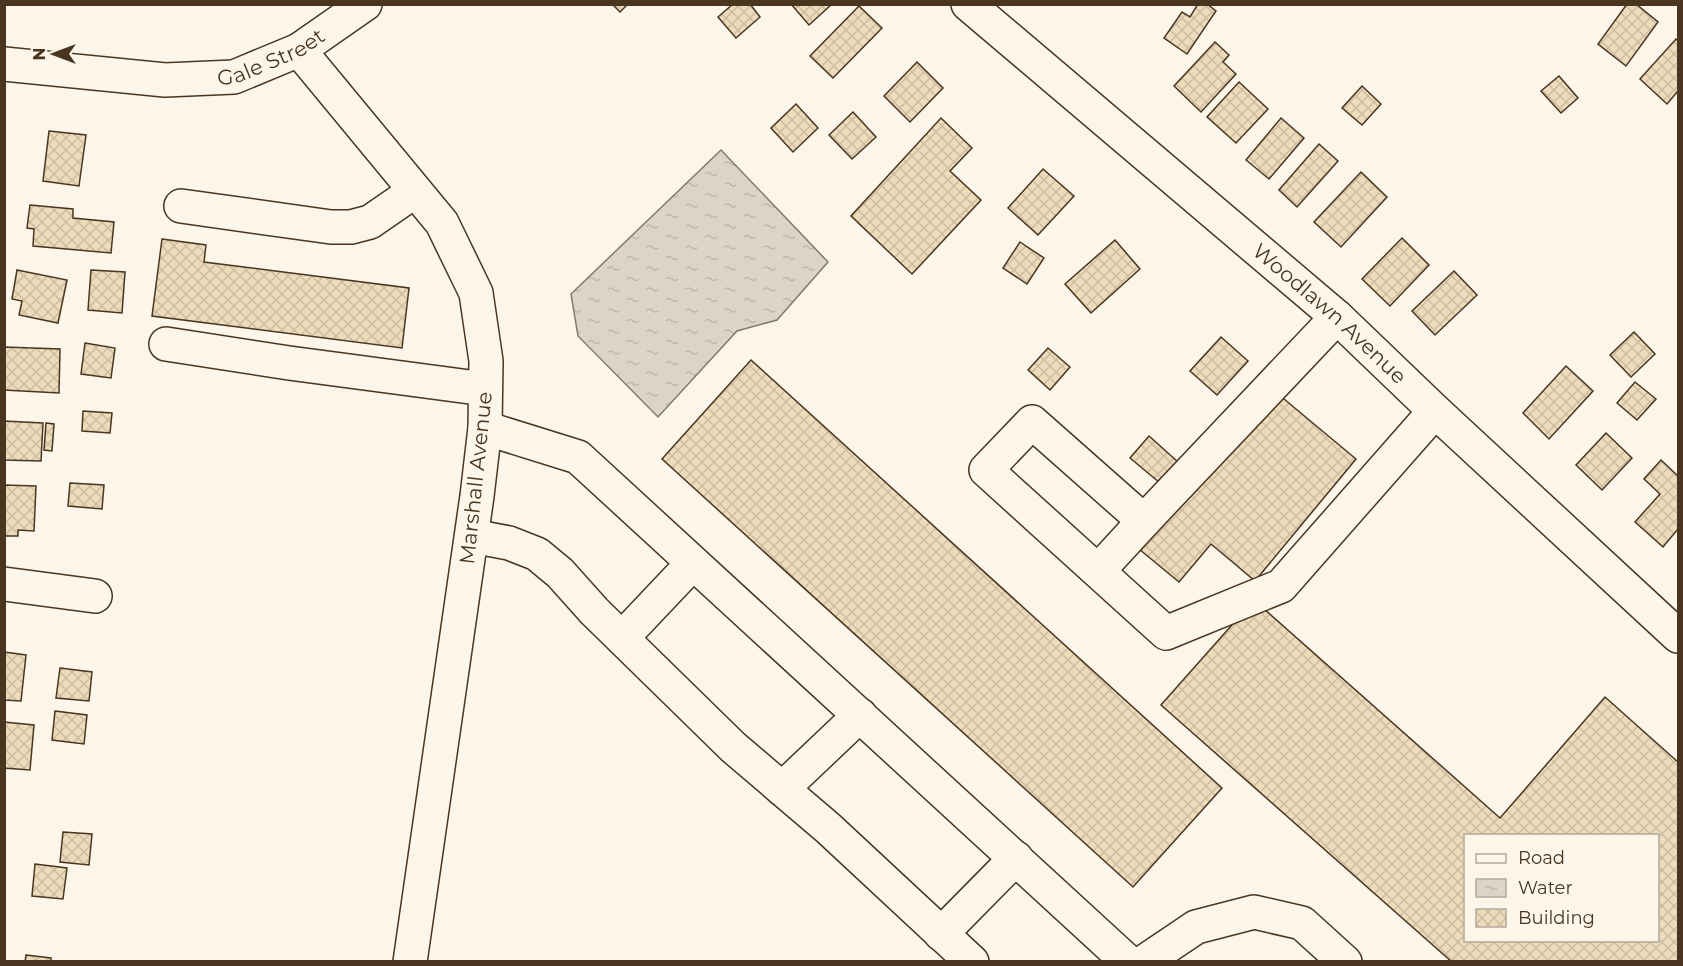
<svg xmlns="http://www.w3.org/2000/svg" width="1683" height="966" viewBox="0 0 1683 966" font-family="Montserrat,sans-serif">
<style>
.water{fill:url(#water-ripples);stroke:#887966;stroke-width:1.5}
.building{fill:url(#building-cross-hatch);stroke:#4a3520;stroke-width:1.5;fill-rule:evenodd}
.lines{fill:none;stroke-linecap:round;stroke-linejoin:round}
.minor-casing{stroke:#4a3520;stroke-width:36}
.minor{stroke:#fbf6e9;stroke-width:33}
.labels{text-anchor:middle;stroke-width:4.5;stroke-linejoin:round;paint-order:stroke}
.street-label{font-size:21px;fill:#4a3520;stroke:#fbf6e9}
</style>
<defs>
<pattern id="water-ripples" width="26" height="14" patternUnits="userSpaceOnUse" patternTransform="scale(1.5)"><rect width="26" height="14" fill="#dcd4c6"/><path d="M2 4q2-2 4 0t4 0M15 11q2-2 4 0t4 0" fill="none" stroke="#beb7aa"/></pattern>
<pattern id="building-cross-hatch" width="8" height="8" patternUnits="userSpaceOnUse" patternTransform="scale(1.5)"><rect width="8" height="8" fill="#ecdcbc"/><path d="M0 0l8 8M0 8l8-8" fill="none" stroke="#ccbda1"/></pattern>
</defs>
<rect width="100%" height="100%" fill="#fbf6e9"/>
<!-- water -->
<polygon class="water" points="721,150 828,262 777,320 737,331 658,417 578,336 571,294"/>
<!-- building -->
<g class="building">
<polygon points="612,4 628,4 620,12"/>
<polygon points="733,4 750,4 760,17 736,38 718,17"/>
<polygon points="791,4 832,4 809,25"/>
<polygon points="1198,4 1207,4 1216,11 1187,54 1164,38 1182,12 1190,17"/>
<polygon points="1627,4 1636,4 1658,22 1626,66 1598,44"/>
<polygon points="859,6 882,28 833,78 810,56"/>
<polygon points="1676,39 1678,41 1678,91 1667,104 1640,79"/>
<polygon points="1215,42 1229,55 1223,62 1236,74 1201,112 1174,86"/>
<polygon points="917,62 943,88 910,122 884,96"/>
<polygon points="1559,76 1578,98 1561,113 1541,91"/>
<polygon points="1239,82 1268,109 1236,143 1207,117"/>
<polygon points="1362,86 1381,104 1362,125 1342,108"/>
<polygon points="796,104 818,128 793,152 771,128"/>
<polygon points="853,112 876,137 852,159 829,135"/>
<polygon points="941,118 972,148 950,171 981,200 912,274 851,216"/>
<polygon points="1281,118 1304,138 1269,179 1246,160"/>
<polygon points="49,131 86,135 79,186 43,181"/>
<polygon points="1319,144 1338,161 1297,207 1279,190"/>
<polygon points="1043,169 1074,196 1038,235 1008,208"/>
<polygon points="1361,172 1387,197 1341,247 1314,222"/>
<polygon points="30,205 73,209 73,218 114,222 111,253 33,246 34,229 27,228"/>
<polygon points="1402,238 1429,265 1390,306 1362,279"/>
<polygon points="162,239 206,245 204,262 409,288 402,348 152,316"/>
<polygon points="1115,240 1140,269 1091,313 1065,284"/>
<polygon points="1020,242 1044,258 1027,284 1003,268"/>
<polygon points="17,270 67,280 58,323 19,315 22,301 12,299"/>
<polygon points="91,270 125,272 122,313 88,310"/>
<polygon points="1454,271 1477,295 1435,335 1412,311"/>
<polygon points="1634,332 1655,354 1631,377 1610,355"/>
<polygon points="1221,337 1248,361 1217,395 1190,371"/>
<polygon points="85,343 115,348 111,378 81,374"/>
<polygon points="4,347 60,349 59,393 4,390"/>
<polygon points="1048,348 1070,367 1050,390 1028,370"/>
<polygon points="751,360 1222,788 1133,887 662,459"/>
<polygon points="1566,366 1593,391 1549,439 1523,413"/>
<polygon points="1635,382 1656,399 1637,420 1617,403"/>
<polygon points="1272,389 1356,459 1255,581 1211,544 1179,582 1139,549"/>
<polygon points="83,411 112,413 110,433 82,431"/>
<polygon points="4,421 43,423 41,461 4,460"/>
<polygon points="46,423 54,424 52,451 44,450"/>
<polygon points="1606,433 1632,458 1602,490 1576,465"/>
<polygon points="1149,436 1178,462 1160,483 1130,458"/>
<polygon points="1661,460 1678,476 1678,529 1663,547 1635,522 1660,494 1644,479"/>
<polygon points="70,483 104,485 102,509 68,506"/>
<polygon points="4,485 36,486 34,531 18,530 18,536 4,536"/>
<path d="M1254,600L1500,818L1605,697L1678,762V962H1452L1161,705ZM1466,836H1658V940H1466Z"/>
<polygon points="4,652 26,655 21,701 4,700"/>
<polygon points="60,668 92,672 89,701 56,698"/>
<polygon points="55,711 87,715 84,744 52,740"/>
<polygon points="4,722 34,725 30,770 4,768"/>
<polygon points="63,832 92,834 89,865 60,862"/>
<polygon points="35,864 67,868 63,899 32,896"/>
<polygon points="26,955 51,958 51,962 25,962"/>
</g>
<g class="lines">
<!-- minor casing -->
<g class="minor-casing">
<g id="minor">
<path id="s1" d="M968,4L1337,317L1435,411L1678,636"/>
<polyline points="299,50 442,223 476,293 486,361 485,428 477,496 410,962"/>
<path id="s2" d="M4,64L165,80L234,77L299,50L365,4"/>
<polyline points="181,206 331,227 351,227 370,222 415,191"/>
<polyline points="166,344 289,363 485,389"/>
<polyline points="485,428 578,457 1128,962"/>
<polyline points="1144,521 1032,422 986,470 1166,633 1281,586 1435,411"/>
<polyline points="472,536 509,543 537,554 560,573 594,611 733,747 828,828 972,962"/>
<polyline points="1098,571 1144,521 1337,317"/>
<polyline points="4,584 95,596"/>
<polyline points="622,638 693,563"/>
<polyline points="782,789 860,715"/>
<polyline points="941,934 1016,858"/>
<polyline points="1144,962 1196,927 1254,912 1302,923 1345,962"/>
</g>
</g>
<!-- minor -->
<use href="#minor" class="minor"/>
</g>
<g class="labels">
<!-- street labels -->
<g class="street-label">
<text dy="7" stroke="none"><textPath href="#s2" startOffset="272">Gale Street</textPath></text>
<text dy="7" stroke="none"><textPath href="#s1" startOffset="476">Woodlawn Avenue</textPath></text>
<text transform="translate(476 478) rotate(-84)" y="7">Marshall Avenue</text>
</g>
</g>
<!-- border -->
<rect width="1683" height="966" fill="none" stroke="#4a3520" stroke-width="12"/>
<!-- legend -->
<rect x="1464" y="834" width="195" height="108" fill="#fbf6e9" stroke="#b4a999" stroke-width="1.5"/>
<rect x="1476" y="854" width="30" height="9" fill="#fbf6e9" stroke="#b4a999" stroke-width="1.5"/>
<text x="1518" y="864" font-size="18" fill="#4a3520">Road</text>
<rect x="1476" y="879" width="30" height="18" fill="url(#water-ripples)" stroke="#b4a999" stroke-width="1.5"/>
<text x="1518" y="894" font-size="18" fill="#4a3520">Water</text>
<rect x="1476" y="909" width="30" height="18" fill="url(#building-cross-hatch)" stroke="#b4a999" stroke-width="1.5"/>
<text x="1518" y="924" font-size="18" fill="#4a3520">Building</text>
<!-- north arrow -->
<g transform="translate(54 54) rotate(270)" stroke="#fbf6e9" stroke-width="4.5" paint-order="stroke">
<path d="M0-4.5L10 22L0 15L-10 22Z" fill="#4a3520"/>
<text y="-9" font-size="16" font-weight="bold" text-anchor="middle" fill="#4a3520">N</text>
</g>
</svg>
